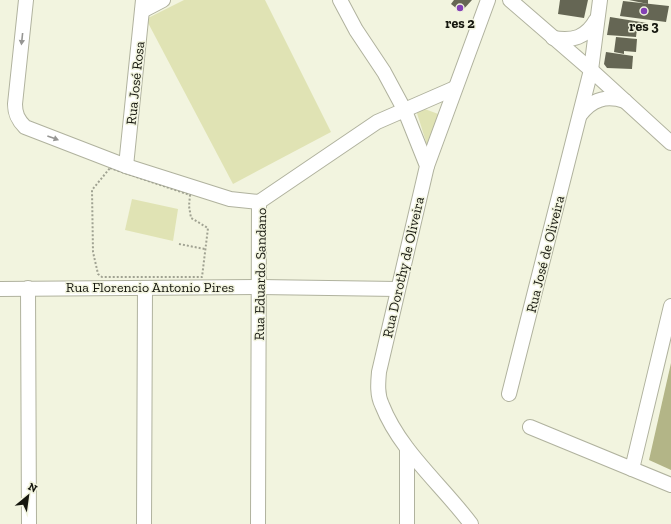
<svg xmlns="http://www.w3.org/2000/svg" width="671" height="524" viewBox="0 0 671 524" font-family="'Zilla Slab',serif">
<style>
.green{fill:#e0e3b4}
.forest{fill:#b3b587}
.building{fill:#656654}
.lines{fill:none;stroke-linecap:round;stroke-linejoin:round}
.minor-casing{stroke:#b0b29e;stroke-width:16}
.path{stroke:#a0a292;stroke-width:2;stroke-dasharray:2 2;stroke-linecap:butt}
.minor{stroke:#fff;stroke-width:14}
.oneway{fill:#969693}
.poi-dot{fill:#8340b5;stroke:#f2f4df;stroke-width:1.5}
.labels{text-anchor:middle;stroke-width:3;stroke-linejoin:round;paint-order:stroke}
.poi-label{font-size:14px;font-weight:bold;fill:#15160e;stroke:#f2f4df}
.street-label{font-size:14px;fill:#15160e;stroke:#f2f4df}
</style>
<rect width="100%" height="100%" fill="#f2f4df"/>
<!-- green -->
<g class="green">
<polygon points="184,0 265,0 331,132 233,184 146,19"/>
<polygon points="422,108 441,115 428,148 416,110"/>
<polygon points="132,199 178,209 173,241 125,230"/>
</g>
<!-- forest -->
<polygon class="forest" points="671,363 671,470 649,460"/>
<!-- building -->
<g class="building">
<polygon points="454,0 472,0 461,12 451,4"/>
<polygon points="560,0 588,0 584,18 558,14"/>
<polygon points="629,0 648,0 648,4"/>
<polygon points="623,1 669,6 666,22 620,16"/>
<polygon points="610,17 647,23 646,30 637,29 636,37 607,35"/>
<polygon points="616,37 637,39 636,52 624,51 624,54 614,52"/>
<polygon points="606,52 633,56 632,69 607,68 604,64"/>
</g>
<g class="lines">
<!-- minor casing -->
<g class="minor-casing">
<g id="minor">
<path d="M26,0L15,104C15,114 18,120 25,127L126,166L230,199L259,202"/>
<path d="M340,0L356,30L384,72L405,111L427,166L379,372C378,383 377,395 382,405C400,451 442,485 471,524"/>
<polyline points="510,0 591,70 671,143"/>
<polyline points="142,11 163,0"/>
<path d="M553,38C573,41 586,38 596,20"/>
<path d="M580,115C592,99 606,95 625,101"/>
<polyline points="126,166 143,0"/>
<polyline points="427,166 488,0"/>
<polyline points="28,288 29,524"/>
<polyline points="0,289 260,287 397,289"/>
<polyline points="509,394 591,70 600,0"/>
<polyline points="530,427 671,485"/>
<polyline points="632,469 671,306"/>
<polyline points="144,524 145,288"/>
<polyline points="258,524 259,202 377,122 455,88"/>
<polyline points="407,524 407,449"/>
</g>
</g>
<!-- path -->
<g class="path">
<polygon points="110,168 190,195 189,206 191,218 208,228 202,277 102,277 98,274 93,252 92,190"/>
<polyline points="179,244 205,249"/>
</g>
<!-- minor -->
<use href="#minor" class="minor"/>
</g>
<!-- one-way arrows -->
<defs><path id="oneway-solid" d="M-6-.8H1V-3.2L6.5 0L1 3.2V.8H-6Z"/></defs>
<g class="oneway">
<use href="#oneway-solid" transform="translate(22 39) rotate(96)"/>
<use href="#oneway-solid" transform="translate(53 138) rotate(20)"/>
</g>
<!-- markers -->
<g class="poi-dot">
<circle cx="460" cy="8" r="4"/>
<circle cx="644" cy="11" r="4"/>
</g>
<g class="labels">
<!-- poi labels -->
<g class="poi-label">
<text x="460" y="28">res 2</text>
<text x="644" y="31">res 3</text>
</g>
<!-- street labels -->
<g class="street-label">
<text transform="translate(135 83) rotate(-84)" y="5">Rua José Rosa</text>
<text transform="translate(545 254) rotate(-76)" y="5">Rua José de Oliveira</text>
<text transform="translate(403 267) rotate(-77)" y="5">Rua Dorothy de Oliveira</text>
<text transform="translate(260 274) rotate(-89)" y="5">Rua Eduardo Sandano</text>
<text x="150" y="292">Rua Florencio Antonio Pires</text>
</g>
</g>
<!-- north arrow -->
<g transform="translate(28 496) rotate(29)" stroke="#f2f4df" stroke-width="3" paint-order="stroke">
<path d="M0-3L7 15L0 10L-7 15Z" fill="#15160e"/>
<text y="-6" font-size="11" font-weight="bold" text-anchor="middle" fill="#15160e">N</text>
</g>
</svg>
